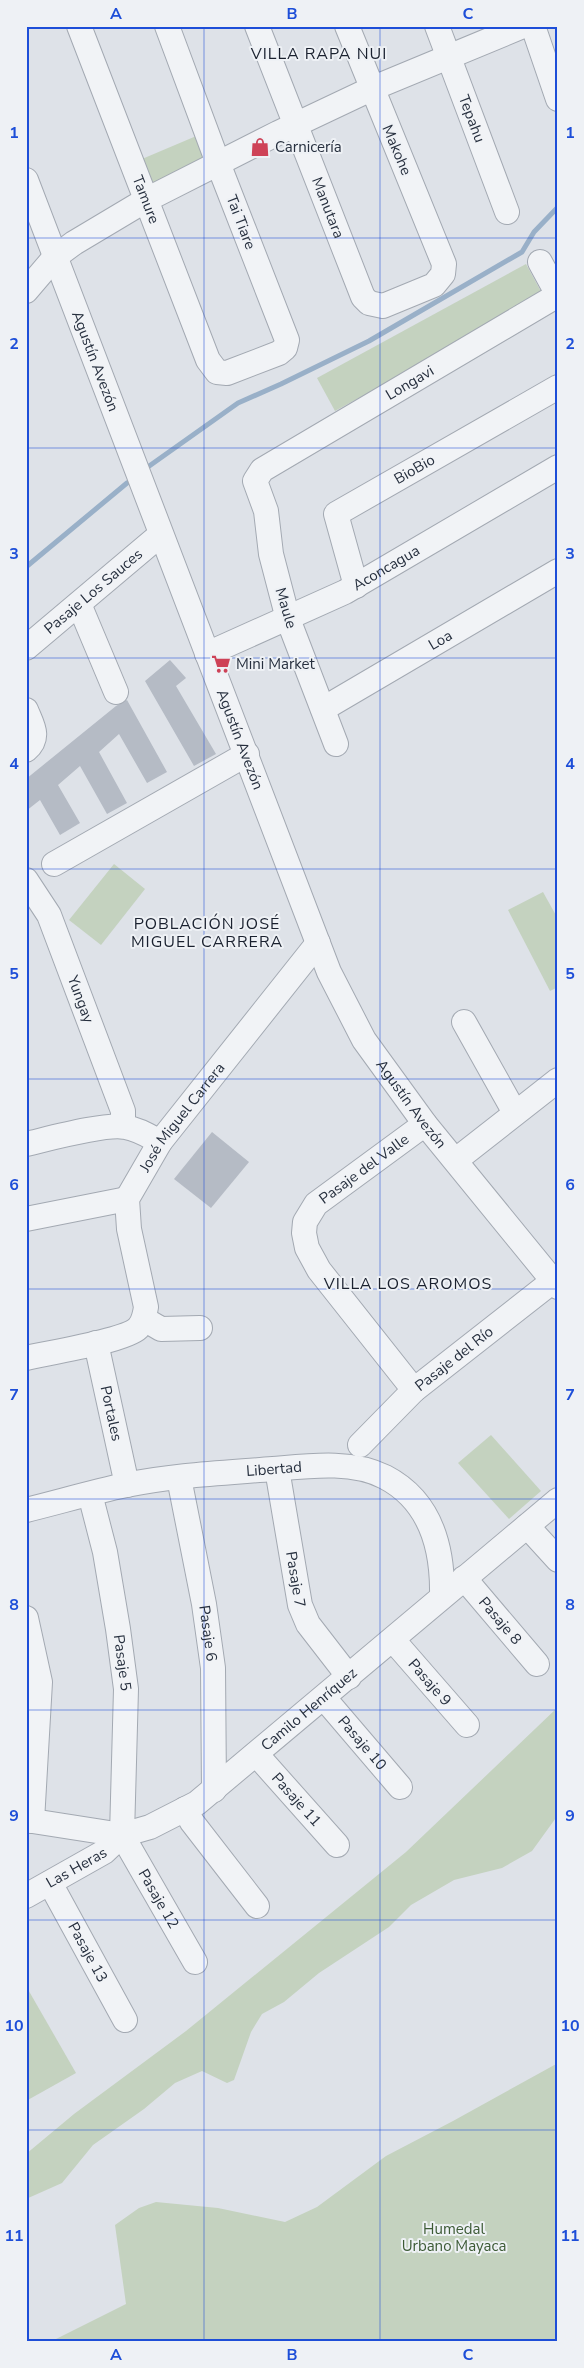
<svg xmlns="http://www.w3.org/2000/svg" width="584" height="2368" viewBox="0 0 584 2368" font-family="'Nunito Sans',sans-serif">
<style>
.green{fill:#c4d2bf}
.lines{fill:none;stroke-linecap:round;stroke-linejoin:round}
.stream{stroke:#99b0c8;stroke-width:5}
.building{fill:#b5bbc5}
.minor-casing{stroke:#a3a9b2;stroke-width:26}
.minor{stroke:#f1f3f6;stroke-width:24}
.grid{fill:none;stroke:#1d4ed8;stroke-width:1;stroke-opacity:0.55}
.labels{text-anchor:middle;stroke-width:4;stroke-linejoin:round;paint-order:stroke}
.street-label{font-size:15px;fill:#27303f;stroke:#eef1f5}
.poi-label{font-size:15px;fill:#27303f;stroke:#eef1f5;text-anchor:start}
.park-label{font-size:15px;fill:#3c5a35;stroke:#eef1f5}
.neighbourhood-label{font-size:16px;letter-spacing:1px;fill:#1a212f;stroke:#eef1f5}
.neatline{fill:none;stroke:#1d4ed8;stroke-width:2}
.grid-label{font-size:16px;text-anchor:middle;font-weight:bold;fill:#1d4ed8}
</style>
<rect width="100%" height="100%" fill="#dee2e8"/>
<!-- green -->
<g class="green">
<polygon points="201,134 210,157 151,188 142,159"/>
<polygon points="526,264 544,297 335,411 317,378"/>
<polygon points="114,864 145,889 101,945 69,920"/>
<polygon points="543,892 558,919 558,987 550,991 508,910"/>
<polygon points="491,1435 541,1491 509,1519 458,1463"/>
<polygon points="558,1707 558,1815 532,1851 502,1868 454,1880 411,1905 389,1927 319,1973 284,2002 262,2014 251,2032 234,2080 227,2083 202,2071 175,2083 144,2109 93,2145 62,2183 26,2199 26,2154 74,2114 186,2031 406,1852"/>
<polygon points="26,1986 76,2073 26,2101"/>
<polygon points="558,2063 558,2342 50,2342 126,2304 115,2225 139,2208 156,2202 218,2208 285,2222 317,2207 386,2156 453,2121"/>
</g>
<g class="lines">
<!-- stream -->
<g class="stream">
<polyline points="145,469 238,403 281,384 369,341 522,252 534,232 558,207"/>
<polyline points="26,567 127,483"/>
</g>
</g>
<!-- building -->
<g class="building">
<polygon points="170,660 186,678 176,686 216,754 194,766 145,681"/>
<polygon points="127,700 167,772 147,783 119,734 99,752 127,803 107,814 80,766 58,785 80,823 60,835 40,800 26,811 26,779 116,706"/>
<polygon points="212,1132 249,1162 211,1208 174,1179"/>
</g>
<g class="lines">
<!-- minor casing -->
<g class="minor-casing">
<g id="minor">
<path id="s1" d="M79,26L208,360L217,372L227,373L279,353L285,348L287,340L218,163L167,26"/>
<path id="s2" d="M257,26L363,297L369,303L383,306L434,285L443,274L444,264L347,26"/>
<path id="s3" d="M437,26L507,212"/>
<polyline points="533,26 558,99"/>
<path id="s4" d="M26,180L329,972L364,1040L425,1124L558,1287"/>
<polyline points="540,262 558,295"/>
<polyline points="26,291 55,257 74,243 146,200 278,133 371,89 523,26"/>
<path id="s5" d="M356,586L336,514L558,387"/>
<polyline points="79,604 116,692"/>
<path id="s6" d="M26,648L160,535"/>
<path id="s7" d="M207,654L345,592L558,467"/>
<path id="s8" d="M323,709L558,571"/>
<path d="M26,710C32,725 41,737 26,750"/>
<path id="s9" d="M336,744L288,619L271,554L266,511L255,481L262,470L558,295"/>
<polyline points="54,864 247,754"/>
<path id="s10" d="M26,880L49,915L123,1111V1126"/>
<polyline points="464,1022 515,1113"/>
<path d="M26,1144C48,1139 106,1123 125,1127C138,1129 149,1136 160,1142"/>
<polyline points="456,1160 558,1080"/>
<polyline points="26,1219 127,1199"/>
<polyline points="144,1319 161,1329 200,1328"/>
<path id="s11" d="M96,1343L127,1485"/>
<path id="s12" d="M26,1358C47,1353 125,1341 138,1328C143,1323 145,1314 146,1307L129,1229L127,1199L160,1142L318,943"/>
<path id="s13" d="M414,1390L319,1270L307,1248L304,1233L305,1222L316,1204L425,1124"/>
<path id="s14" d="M360,1445L414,1390L553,1281"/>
<path id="s15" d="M277,1469L300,1605L308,1624L349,1677"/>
<path id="s16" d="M179,1478L204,1604L213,1668L214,1790"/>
<path id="s17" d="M90,1494L105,1552L118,1629L126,1689L122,1835L195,1962"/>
<path id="s18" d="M26,1510C59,1502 92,1492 126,1485C174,1475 224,1473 273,1469C308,1466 352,1460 385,1477C431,1501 443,1548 442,1596"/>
<polyline points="527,1526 558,1560"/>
<path id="s19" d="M464,1578L537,1664"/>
<polyline points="26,1618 40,1682 32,1821"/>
<path id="s20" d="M393,1640L467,1725"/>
<path id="s21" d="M324,1698L400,1787"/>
<path id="s22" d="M256,1754L337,1845"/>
<polyline points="185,1809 192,1822 257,1906"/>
<path id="s23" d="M26,1820L122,1835L150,1827L197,1803L558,1500"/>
<path id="s24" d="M50,1883L125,2020"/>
<path id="s25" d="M26,1896L104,1852L122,1835"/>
</g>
</g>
<!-- minor -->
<use href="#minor" class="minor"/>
</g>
<!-- grid -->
<path class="grid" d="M204,26V2342M380,26V2342M26,238H558M26,448H558M26,658H558M26,869H558M26,1079H558M26,1289H558M26,1499H558M26,1710H558M26,1920H558M26,2130H558"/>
<!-- icons -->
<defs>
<g id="shop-bare" transform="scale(1.5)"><path d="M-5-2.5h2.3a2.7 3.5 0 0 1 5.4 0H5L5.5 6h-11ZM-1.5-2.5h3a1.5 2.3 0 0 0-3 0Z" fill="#ce4257" stroke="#eef1f5" stroke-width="2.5" paint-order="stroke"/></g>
<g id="supermarket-bare" transform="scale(1.5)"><path d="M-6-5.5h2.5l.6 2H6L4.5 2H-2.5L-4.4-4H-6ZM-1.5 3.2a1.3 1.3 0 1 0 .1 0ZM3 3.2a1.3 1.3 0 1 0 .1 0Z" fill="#ce4257" stroke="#eef1f5" stroke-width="2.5" paint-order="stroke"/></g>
</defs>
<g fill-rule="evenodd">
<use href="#shop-bare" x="260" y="147"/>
<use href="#supermarket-bare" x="221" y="664"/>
</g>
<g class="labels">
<!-- street labels -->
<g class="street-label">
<text dy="5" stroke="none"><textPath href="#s3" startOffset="99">Tepahu</textPath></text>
<text transform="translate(397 150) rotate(67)" y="5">Makohe</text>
<text dy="5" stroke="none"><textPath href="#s1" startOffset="186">Tamure</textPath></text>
<text dy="5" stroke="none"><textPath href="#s2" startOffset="195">Manutara</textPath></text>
<text transform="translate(241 222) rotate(69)" y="5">Tai Tiare</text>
<text dy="5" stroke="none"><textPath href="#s4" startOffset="194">Agustín Avezón</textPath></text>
<text dy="5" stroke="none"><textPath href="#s9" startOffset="461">Longavi</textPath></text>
<text dy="5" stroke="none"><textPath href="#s5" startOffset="165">BioBio</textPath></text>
<text dy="5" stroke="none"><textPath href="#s7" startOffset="199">Aconcagua</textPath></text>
<text dy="5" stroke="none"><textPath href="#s6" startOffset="88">Pasaje Los Sauces</textPath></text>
<text transform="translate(286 608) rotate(73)" y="5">Maule</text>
<text dy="5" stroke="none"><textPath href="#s8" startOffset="136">Loa</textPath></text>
<text dy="5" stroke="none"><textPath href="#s4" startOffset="599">Agustín Avezón</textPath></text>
<text dy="5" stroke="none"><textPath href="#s10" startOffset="132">Yungay</textPath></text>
<text dy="5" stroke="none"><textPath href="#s4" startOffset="1004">Agustín Avezón</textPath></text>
<text dy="5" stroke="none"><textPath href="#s12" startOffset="348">José Miguel Carrera</textPath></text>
<text dy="5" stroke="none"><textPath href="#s13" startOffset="285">Pasaje del Valle</textPath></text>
<text dy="5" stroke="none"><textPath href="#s14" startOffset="128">Pasaje del Río</textPath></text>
<text dy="5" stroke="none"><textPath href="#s11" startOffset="72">Portales</textPath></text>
<text dy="5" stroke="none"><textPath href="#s18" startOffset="252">Libertad</textPath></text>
<text dy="5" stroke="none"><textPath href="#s15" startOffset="112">Pasaje 7</textPath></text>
<text dy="5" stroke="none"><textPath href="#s19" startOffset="56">Pasaje 8</textPath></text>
<text dy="5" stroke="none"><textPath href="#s16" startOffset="158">Pasaje 6</textPath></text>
<text dy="5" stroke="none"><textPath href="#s17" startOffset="172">Pasaje 5</textPath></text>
<text dy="5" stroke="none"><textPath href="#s20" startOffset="56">Pasaje 9</textPath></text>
<text dy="5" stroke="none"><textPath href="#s23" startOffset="325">Camilo Henríquez</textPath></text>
<text dy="5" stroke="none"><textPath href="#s21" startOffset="59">Pasaje 10</textPath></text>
<text dy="5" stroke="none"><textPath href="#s22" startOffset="61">Pasaje 11</textPath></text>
<text dy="5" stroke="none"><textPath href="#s25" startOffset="58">Las Heras</textPath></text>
<text dy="5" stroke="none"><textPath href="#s17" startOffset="418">Pasaje 12</textPath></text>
<text dy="5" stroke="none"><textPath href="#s24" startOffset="79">Pasaje 13</textPath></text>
</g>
<!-- poi labels -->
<g class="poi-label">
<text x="275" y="152">Carnicería</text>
<text x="236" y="669">Mini Market</text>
</g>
<!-- park labels -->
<g class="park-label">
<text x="454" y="2234">Humedal<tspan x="454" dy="17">Urbano Mayaca</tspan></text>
</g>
<!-- neighbourhood labels -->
<g class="neighbourhood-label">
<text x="319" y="59">VILLA RAPA NUI</text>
<text x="207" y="929">POBLACIÓN JOSÉ<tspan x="207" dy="18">MIGUEL CARRERA</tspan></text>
<text x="408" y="1289">VILLA LOS AROMOS</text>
</g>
</g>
<!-- border -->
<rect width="584" height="2368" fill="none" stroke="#eef1f5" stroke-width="55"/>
<rect x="28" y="28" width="528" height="2312" class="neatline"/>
<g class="grid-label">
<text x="116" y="19">A</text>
<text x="292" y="19">B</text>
<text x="468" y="19">C</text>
<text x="14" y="138">1</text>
<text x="570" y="138">1</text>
<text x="14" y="349">2</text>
<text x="570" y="349">2</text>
<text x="14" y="559">3</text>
<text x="570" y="559">3</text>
<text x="14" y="769">4</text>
<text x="570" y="769">4</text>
<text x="14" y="979">5</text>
<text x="570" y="979">5</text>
<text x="14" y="1190">6</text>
<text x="570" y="1190">6</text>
<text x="14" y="1400">7</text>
<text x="570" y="1400">7</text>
<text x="14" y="1610">8</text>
<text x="570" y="1610">8</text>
<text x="14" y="1821">9</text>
<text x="570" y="1821">9</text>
<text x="14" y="2031">10</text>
<text x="570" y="2031">10</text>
<text x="14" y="2241">11</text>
<text x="570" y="2241">11</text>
<text x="116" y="2360">A</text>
<text x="292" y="2360">B</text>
<text x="468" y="2360">C</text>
</g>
</svg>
